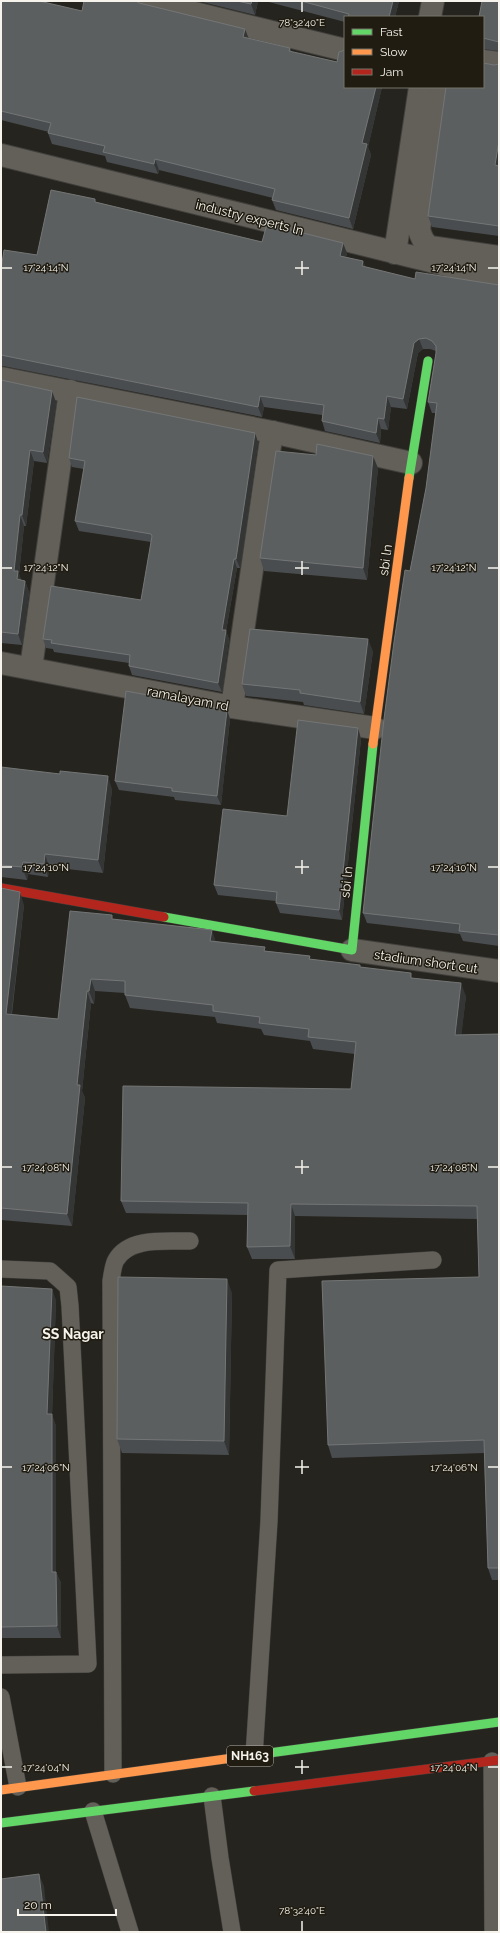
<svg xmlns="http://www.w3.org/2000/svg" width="500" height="1933" viewBox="0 0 500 1933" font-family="Raleway,sans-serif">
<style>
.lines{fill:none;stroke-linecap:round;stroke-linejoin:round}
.lane-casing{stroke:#42403c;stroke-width:18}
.street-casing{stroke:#42403c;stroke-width:24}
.fast-casing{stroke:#42403c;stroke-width:10}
.slow-casing{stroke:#42403c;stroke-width:10}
.jam-casing{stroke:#42403c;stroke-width:10}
.lane{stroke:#63605a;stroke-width:17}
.street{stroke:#63605a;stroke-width:22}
.fast{stroke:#63d668;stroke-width:9}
.slow{stroke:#ff974d;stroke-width:9}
.jam{stroke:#b3261e;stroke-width:9}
.wall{fill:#4a4d50}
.shaded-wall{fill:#343535}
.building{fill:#5c5f60;stroke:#747676}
.ticks{fill:none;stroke:#f5f3eb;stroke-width:1.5}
.labels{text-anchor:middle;stroke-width:3;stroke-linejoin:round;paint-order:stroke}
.shield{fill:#201c12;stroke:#b5b2aa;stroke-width:1}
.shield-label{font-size:12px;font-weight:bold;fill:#f5f3eb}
.street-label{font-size:13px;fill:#f5f3eb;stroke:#201c12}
.neighbourhood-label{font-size:14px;font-weight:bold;fill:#f5f3eb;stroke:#201c12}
.ticks-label{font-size:10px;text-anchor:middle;fill:#f5f3eb;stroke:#201c12;stroke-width:3;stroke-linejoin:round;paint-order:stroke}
</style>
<rect width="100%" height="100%" fill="#26241e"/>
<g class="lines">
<!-- lane casing -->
<g class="lane-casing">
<g id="lane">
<polyline points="1,1269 50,1271 68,1287 70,1306 88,1664 1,1665"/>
<polyline points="1,1697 18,1787"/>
<polyline points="254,1756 269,1521 278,1270 433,1260"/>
<polyline points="492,1761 493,1932"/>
<path d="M113,1774L111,1281C112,1275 113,1265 116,1260C130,1236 168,1242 190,1241"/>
<polyline points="212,1796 220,1858 232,1932"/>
<polyline points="93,1811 130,1932"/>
</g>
</g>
<!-- street casing -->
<g class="street-casing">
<g id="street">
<polyline points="146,1 345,50"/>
<polyline points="430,17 433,1"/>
<polyline points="483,61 499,63"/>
<path d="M439,87L419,230C422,238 423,242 430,247L499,257"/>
<polyline points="1,155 499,278"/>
<polyline points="395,253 420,87"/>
<polyline points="1,378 272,432 411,463"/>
<polyline points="1,663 232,707 375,728"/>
<polyline points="31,668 70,391"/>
<polyline points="232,707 272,432"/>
<polyline points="352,950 499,971"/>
</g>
</g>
<!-- fast casing -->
<g class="fast-casing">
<g id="fast">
<polyline points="409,478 428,361"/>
<polyline points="164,917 352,950 373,744"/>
<polyline points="269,1753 499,1722"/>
<polyline points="1,1823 254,1791"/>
</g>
</g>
<!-- slow casing -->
<g class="slow-casing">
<g id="slow">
<polyline points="373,744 409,478"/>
<polyline points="1,1790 269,1753"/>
</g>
</g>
<!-- jam casing -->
<g class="jam-casing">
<g id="jam">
<polyline points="1,888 164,917"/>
<polyline points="254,1791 499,1760"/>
</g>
</g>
<!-- lane -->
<use href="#lane" class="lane"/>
<!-- street -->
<use href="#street" class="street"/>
<!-- fast -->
<use href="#fast" class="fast"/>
<!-- slow -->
<use href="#slow" class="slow"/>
<!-- jam -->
<use href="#jam" class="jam"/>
</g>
<!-- wall -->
<g class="wall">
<polygon points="1,1 82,11 139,3 248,38 290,48 291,51 345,87 382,87 368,147 371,155 353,229 276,210 272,200 273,198 159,170 158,174 107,162 105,156 52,144 48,133 49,132 1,120"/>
<polygon points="198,1 258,1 255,15"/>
<polygon points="265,1 399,1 395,17 345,17 345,22"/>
<polygon points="499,1 499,51 483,49 483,17"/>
<polygon points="499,64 499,236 432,227 428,216 494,65"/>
<polygon points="96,202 262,242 347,253 346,257 363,261 365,267 415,279 499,285 499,946 463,941 460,934 367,923 363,913 410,571 426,488 436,413 432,413 428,402 436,352 436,351 430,349 423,349 418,353 407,409 391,407 388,430 381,429 380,443 325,431 322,421 322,415 264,407 262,417 3,366 1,366 1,270 37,255"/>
<polygon points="1,380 56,402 47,463 34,461 26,526 24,526 19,574 21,580 25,581 29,592 22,645 1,643"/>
<polygon points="255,433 258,442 240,568 237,568 226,631 229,639 222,692 132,675 129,666 129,663 54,652 53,649 46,648 43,639 141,600 151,542 79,531 75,521 84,469 72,467 69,458"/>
<polygon points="378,468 367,580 264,571 260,558"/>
<polygon points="373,651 364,714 304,705 303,702 246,696 242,684"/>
<polygon points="227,710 230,719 221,805 175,800 174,797 119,790 115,781"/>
<polygon points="358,728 361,739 342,920 280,913 276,903 276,901 218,895 214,885 287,816"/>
<polygon points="1,767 112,789 103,873 49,867 48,877 28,874 27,880 1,877"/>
<polygon points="1,888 24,905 12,1014 58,1019 113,919 216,941 267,951 310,956 310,959 361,967 413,978 466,996 461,1035 499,1034 499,1580 492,1580 488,1568 484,1453 332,1458 328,1445 479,1277 477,1219 295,1216 295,1259 252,1259 247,1247 248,1215 126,1213 121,1201 351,1089 355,1054 313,1049 310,1041 264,1035 261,1029 217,1023 215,1017 130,1008 125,995 125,993 95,991 94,1004 91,1003 82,1091 85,1098 72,1226 1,1220"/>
<polygon points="1,1286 56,1300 52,1415 56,1426 56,1572 61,1583 61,1638 1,1638"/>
<polygon points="232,1293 229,1455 122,1453 117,1439"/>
</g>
<!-- shaded-wall -->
<g class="shaded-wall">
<polygon points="252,1 258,1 255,15 251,4"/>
<polygon points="393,1 399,1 395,17 389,17"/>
<polygon points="245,29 249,39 243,37"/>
<polygon points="376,87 382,87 368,147 371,155 353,229 349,218 362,143"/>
<polygon points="499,141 499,173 495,165"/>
<polygon points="155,159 159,170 158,174 154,164"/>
<polygon points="343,243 347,253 344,266 340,256"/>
<polygon points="363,261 367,271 362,266"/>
<polygon points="419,339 423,349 418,353 407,409 403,399 414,343"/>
<polygon points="52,391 56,402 47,463 43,452"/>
<polygon points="260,396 264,407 262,417 258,407"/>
<polygon points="387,396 391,407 388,430 384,419"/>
<polygon points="378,418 381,429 380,443 376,433"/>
<polygon points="255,433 258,442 240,568 236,559"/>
<polygon points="30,450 34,461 26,526 22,515"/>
<polygon points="373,456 378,468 367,580 363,568"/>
<polygon points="20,515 24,526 19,574 22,582 21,590 14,571"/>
<polygon points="234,559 237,568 226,631 229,639 222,692 218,683 222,630"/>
<polygon points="25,581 29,592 22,645 18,634"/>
<polygon points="368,639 373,651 364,714 360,702"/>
<polygon points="227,710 230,719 221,805 217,796"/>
<polygon points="358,728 361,739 342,920 339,910"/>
<polygon points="108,776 112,789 103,873 98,860"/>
<polygon points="45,854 49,867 48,877 44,864"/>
<polygon points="23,862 28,874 27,880 22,867"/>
<polygon points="20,892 24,905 10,1026 6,1014"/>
<polygon points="212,930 216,942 210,941"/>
<polygon points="91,979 95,991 94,1004 89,991"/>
<polygon points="461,983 466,996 460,1048 455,1035"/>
<polygon points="87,991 91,1003 82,1091 85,1098 72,1226 67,1214 77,1085"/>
<polygon points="291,1204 295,1216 295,1259 290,1246"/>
<polygon points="227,1279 232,1293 229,1455 224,1441"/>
<polygon points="52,1289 56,1300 52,1415 56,1426 56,1583 52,1572 47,1414"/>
<polygon points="56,1572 61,1583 61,1638 57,1626"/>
<polygon points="39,1874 44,1886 49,1932 46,1932"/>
</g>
<!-- building -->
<g class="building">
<polygon points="1,1 39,1 82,11 84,1 136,1 139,3 245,29 243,37 290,48 289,51 337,62 339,52 345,50 345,87 376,87 362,143 367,144 349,218 272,200 275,189 155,159 154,164 103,152 105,146 48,133 51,123 1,111"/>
<polygon points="237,1 252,1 251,4"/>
<polygon points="301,1 393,1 389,17 348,17 349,14"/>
<polygon points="482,1 499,1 499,42 483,38 483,17 479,17"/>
<polygon points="483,63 494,65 499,64 499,141 495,165 499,166 499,226 428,216 446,87 483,87"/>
<polygon points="51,190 95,199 95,202 262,242 267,224 343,243 340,256 363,261 362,266 415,279 416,272 499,285 499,935 459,931 460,924 363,913 384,719 394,642 405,570 410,571 426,488 437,403 428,402 436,353 436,346 432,341 426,338 419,339 414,343 403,399 387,396 384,419 378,418 376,433 322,421 324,405 260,396 258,407 1,355 1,270 4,250 37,255"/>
<polygon points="1,380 52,391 43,452 30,450 22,515 20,515 14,571 18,571 17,579 25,581 18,634 1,632"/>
<polygon points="77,397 255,433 236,559 234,559 222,630 226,630 218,683 129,666 130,655 51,643 52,640 43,639 51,586 141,600 152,536 151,534 75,521 85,461 69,458"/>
<polygon points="317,444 373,456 363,568 260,558 276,451 316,455"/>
<polygon points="250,629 368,639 360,702 300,693 300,690 242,684"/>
<polygon points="126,691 227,710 217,796 172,791 172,788 115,781"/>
<polygon points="298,720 358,728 339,910 276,903 277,892 214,885 223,809 287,816"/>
<polygon points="1,767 60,774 60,771 108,776 98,860 45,854 44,864 23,862 22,867 1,865"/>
<polygon points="1,888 20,892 6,1014 58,1019 70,911 112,915 112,919 212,930 210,941 265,947 264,951 310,956 309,959 360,965 360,967 411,973 411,978 461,983 455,1035 499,1034 499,1568 488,1568 484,1440 328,1445 322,1281 479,1277 477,1206 291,1204 290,1246 247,1247 248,1203 121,1201 123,1086 351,1089 356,1042 308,1037 309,1029 259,1023 260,1017 213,1011 213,1005 125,995 125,981 91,979 89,991 87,991 77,1085 80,1085 67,1214 1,1208"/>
<polygon points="118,1277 227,1279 224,1441 117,1439"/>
<polygon points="1,1286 52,1289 47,1414 52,1414 52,1572 56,1572 57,1626 1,1627"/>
<polygon points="39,1874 46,1932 1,1932 1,1879"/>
</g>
<!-- ticks -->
<path class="ticks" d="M302,2V12M302,261V275M2,268H12M295,268H309M488,268H498M302,561V575M2,568H12M295,568H309M488,568H498M302,860V874M2,867H12M295,867H309M488,867H498M302,1160V1174M2,1167H12M295,1167H309M488,1167H498M302,1460V1474M2,1467H12M295,1467H309M488,1467H498M302,1760V1774M2,1767H12M295,1767H309M488,1767H498M302,1921V1931"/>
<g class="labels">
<!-- shield labels -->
<rect class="shield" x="227" y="1746" width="46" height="20" rx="3"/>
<g class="shield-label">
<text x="250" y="1760">NH163</text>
</g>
<!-- street labels -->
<g class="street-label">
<text transform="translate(250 217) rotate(14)" y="5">industry experts ln</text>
<text transform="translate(385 560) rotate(-82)" y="5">sbi ln</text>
<text transform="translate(188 698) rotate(11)" y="5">ramalayam rd</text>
<text transform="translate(346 882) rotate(-84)" y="5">sbi ln</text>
<text transform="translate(426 961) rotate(8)" y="5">stadium short cut</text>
</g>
<!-- neighbourhood labels -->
<g class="neighbourhood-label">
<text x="73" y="1339">SS Nagar</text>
</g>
</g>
<g class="ticks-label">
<text x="302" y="26">78°32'40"E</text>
<text x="46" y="271">17°24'14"N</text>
<text x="454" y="271">17°24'14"N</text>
<text x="46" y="571">17°24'12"N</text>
<text x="454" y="571">17°24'12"N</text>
<text x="46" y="871">17°24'10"N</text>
<text x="454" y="871">17°24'10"N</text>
<text x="46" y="1171">17°24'08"N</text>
<text x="454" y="1171">17°24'08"N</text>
<text x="46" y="1471">17°24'06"N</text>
<text x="454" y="1471">17°24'06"N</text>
<text x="46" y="1771">17°24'04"N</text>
<text x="454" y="1771">17°24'04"N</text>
<text x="302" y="1914">78°32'40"E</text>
</g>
<!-- border -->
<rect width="500" height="1933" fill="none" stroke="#f5f3eb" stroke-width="4"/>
<!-- legend -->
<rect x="344" y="16" width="140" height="72" fill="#201c12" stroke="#757269"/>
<rect x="352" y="29" width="20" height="6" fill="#63d668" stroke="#757269"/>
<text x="380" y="36" font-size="12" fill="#f5f3eb">Fast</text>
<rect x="352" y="49" width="20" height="6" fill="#ff974d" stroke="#757269"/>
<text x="380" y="56" font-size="12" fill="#f5f3eb">Slow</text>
<rect x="352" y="69" width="20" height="6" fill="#b3261e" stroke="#757269"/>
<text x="380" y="76" font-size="12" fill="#f5f3eb">Jam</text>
<!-- scale -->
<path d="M18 1909v6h98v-6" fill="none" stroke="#f5f3eb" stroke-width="2"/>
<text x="24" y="1909" font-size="12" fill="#f5f3eb" stroke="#201c12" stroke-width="3" paint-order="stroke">20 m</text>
</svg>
